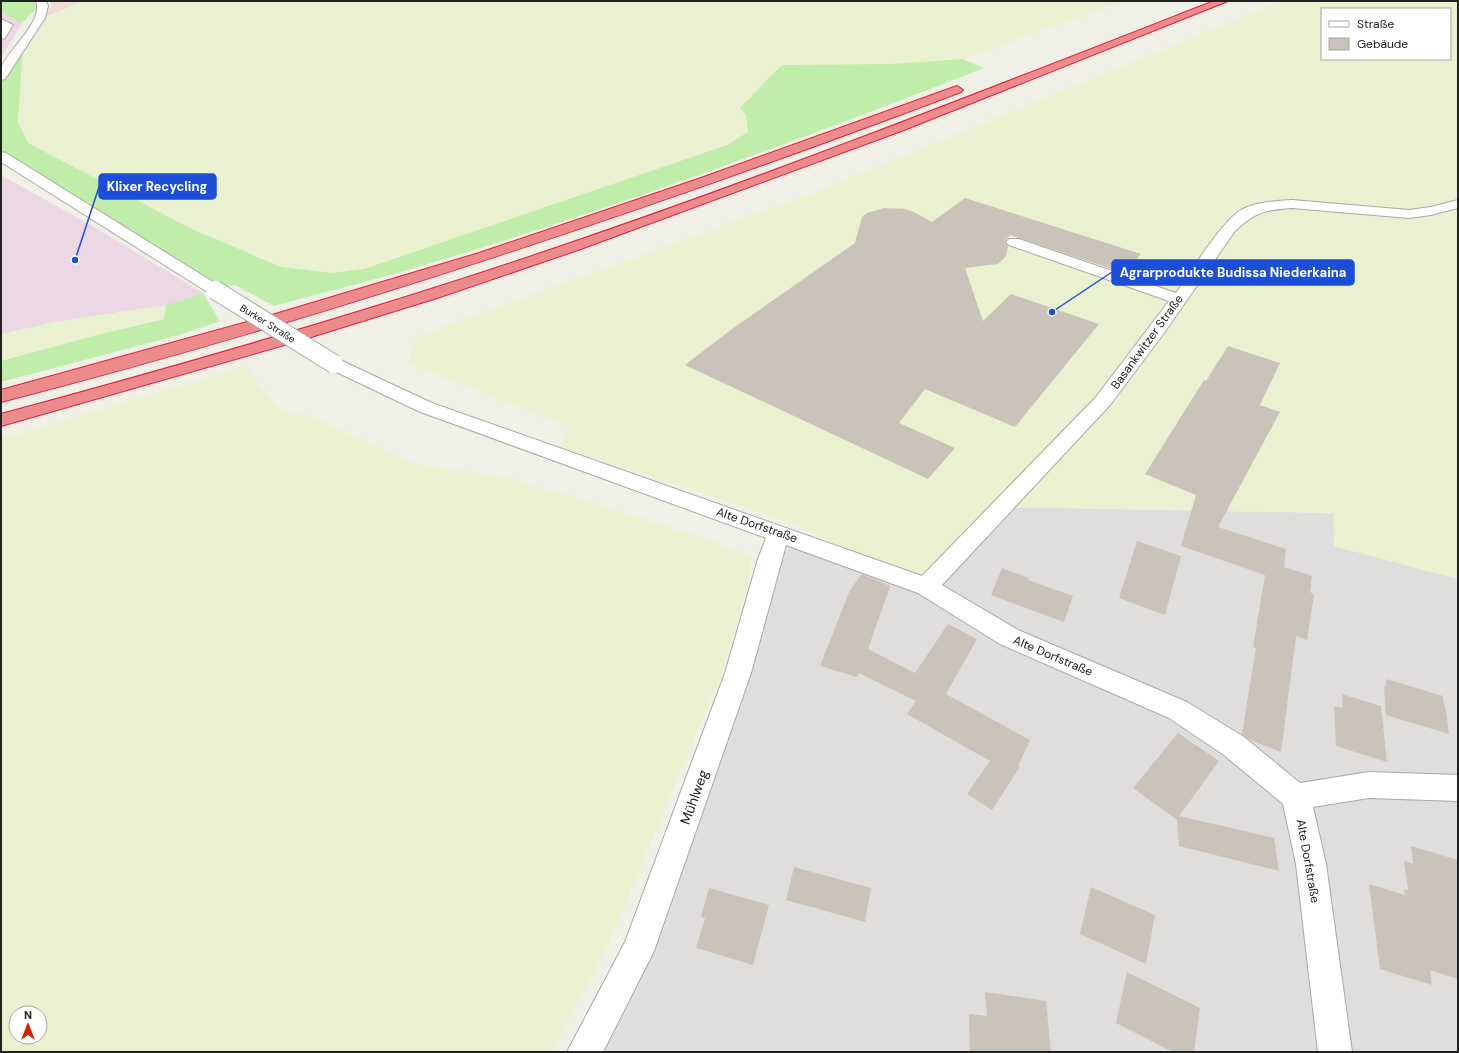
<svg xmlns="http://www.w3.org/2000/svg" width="1459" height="1053" viewBox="0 0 1459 1053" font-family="'DM Sans',sans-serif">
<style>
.residential{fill:#dfdedd}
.commercial{fill:#f3dbd5}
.industrial{fill:#ebd8e4}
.farmland{fill:#e9f1d1;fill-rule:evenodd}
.grass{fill:#c0eeaa}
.building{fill:#cac3b9}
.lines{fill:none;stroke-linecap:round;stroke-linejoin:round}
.minor-casing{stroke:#a8a8a8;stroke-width:2}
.highway-casing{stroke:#e51e40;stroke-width:2}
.minor{fill:#fff;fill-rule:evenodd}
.highway{fill:#ec8b8c;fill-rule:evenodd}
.minor-bridge-casing{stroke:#a8a8a8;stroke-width:20;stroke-linecap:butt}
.minor-bridge{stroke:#fff;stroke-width:18}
.labels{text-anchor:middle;stroke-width:3;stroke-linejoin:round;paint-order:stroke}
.far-street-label{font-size:10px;fill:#212121;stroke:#fff}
.street-label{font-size:12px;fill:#212121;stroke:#fff}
.near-street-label{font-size:14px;fill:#212121;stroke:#fff}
.leader{fill:none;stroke:#1d4ed8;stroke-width:1.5}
.callout-dot{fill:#1d4ed8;stroke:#fff;stroke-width:1.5}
.callout{fill:#1d4ed8;stroke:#1d4ed8;stroke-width:1.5}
.callout-label{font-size:13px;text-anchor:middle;font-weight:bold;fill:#fff}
</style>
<rect width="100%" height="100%" fill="#f1f0e7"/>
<!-- residential -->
<polygon class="residential" points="1001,507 1334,513 1334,546 1458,579 1458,1052 600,1052 653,954 746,677 777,558 792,546 926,586"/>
<!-- commercial -->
<polygon class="commercial" points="50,1 84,1 46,17 51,6"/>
<!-- industrial -->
<g class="industrial">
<polygon points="1,1 35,1 36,10 27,16 1,57"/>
<polygon points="1,175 94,227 203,293 166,305 56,322 1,334"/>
</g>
<!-- farmland -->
<g class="farmland">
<polygon points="84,1 1125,1 963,59 892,64 746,115 748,132 727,145 364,269 332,273 281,267 192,229 27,143 18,122 23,46 46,17"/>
<path d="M1282,1H1458V41L1454,45L1458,46V579L1334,546L1333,513L1001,507L926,587L794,524L560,446L569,427L408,363L416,337L818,191ZM1322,9H1450V59H1322Z"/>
<polygon points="166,305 164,318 93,336 1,361 1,334 56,322"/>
<path d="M244,366L280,410L312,417L416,464L506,477L630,514L715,542L752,557L747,585L723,671L605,952L551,1052H1V439ZM16,1013H40V1037H16Z"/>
</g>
<!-- grass -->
<g class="grass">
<path d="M1,1H35L37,5C35,13 28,14 25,21L17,22L1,11Z"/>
<path d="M23,46L18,122L28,143L192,229L281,267L332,273L364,269L727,145L748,132L746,115L740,108L782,65L892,64L963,59L984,68C792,143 599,214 401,272C359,284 316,294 274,306L235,285L217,289L1,155V79Z"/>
<polygon points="203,293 220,321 179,335 1,382 1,361 93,336 164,319 166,305"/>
</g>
<!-- building -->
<g class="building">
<polygon points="965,198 1141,254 1124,273 1010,235 1004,242 1008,246 1006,256 998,264 965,268 983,321 1011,294 1099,324 1015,427 925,389 899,423 955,448 928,479 685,365 732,329 855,243 862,217 867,213 884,208 905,209 914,212 932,222"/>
<polygon points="1228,346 1280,363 1260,405 1280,412 1218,527 1286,549 1284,567 1312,576 1310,592 1314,594 1307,640 1296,636 1281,752 1250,740 1242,734 1256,648 1253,647 1265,575 1181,546 1196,495 1145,474 1204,380 1206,381"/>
<polygon points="1137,541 1181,556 1165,615 1119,598"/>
<polygon points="1002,568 1029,578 1028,580 1073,596 1064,622 991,595"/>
<polygon points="862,574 890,586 868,649 915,673 948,624 977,639 946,694 1030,740 1018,766 1020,767 992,810 967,794 990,761 907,714 916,701 859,673 857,677 820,666 850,590"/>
<polygon points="1386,679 1443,696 1444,704 1445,705 1449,734 1386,715 1384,686 1386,687"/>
<polygon points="1342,694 1381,706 1387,762 1336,746 1334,706 1343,708"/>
<polygon points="1178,733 1219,761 1179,816 1274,838 1279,871 1179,846 1177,820 1133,788"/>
<polygon points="1411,846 1458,860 1458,979 1430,970 1432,985 1380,969 1369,884 1405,895 1404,889 1408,890 1404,861 1413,864"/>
<polygon points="794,867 871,888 865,922 786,900"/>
<polygon points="1091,887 1155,915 1146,964 1080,934"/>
<polygon points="709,888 769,905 753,965 696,948 705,918 701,917"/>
<polygon points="1127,972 1200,1008 1194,1052 1173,1052 1116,1023"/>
<polygon points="985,992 1046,1001 1051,1052 970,1052 969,1014 987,1016"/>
</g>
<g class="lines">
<!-- minor casing -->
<g class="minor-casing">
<g id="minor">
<path d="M36,1H46L48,6L45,18L5,79L1,80C1,77 0,71 1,68C8,50 44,21 36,1Z"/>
<polygon points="1,19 13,25 5,38 1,39"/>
<polygon points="1,152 6,153 221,287 223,290 221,293 215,295 209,293 1,162"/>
<path d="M1292,200L1409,210L1431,207L1458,200V208L1431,215L1409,218L1292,208C1265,210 1255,212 1235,231L1164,333L1110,405L942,585L1018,630L1187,702L1244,737L1300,783L1369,772L1458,775V801L1369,798L1313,807L1326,864L1352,1052H1318L1296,864L1283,804L1224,755L1169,718L1000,644L918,593L786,545L751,673L654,951L603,1052H567L625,942L725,673L758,559L766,538L418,411L328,368L325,364L328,360L334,359L340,360L432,403L922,576L1096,397L1169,301L1009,245L1006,242L1009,239H1019L1176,293C1190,273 1222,221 1241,210C1256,202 1276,201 1292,200Z"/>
</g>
</g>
<!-- highway casing -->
<g class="highway-casing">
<g id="highway">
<path d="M1214,1H1228L904,130L578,250L437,298L295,342L1,426V414C167,369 332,322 496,268C738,188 976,94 1214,1Z"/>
<path d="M957,86L963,90L961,92C646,211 327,318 1,402V390L272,315L479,253L701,178Z"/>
</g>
</g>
<!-- minor -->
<use href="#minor" class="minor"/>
<!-- highway -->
<use href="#highway" class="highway"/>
<!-- minor-bridge casing -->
<g class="minor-bridge-casing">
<polyline id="minor-bridge" points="215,290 334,364"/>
</g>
<!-- minor-bridge -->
<use href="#minor-bridge" class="minor-bridge"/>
</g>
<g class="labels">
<!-- far-street labels -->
<g class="far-street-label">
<text transform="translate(268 323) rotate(32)" y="4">Burker Straße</text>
</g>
<!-- street labels -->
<g class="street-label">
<text transform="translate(1147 342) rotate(-54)" y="4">Basankwitzer Straße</text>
<text transform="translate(757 525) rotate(19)" y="4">Alte Dorfstraße</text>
<text transform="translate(1053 656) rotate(23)" y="4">Alte Dorfstraße</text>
<text transform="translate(1308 861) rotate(80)" y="4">Alte Dorfstraße</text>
</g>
<!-- near-street labels -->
<g class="near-street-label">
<text transform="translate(694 797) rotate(-70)" y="5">Mühlweg</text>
</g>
</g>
<!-- callouts -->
<path class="leader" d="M75 260L99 187M1052 312L1112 272"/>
<g class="callout-dot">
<circle cx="75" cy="260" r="4"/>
<circle cx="1052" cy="312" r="4"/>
</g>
<g class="callout">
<rect x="99" y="174" width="117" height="25" rx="4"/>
<rect x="1112" y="260" width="242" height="25" rx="4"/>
</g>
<g class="callout-label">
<text x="157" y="191">Klixer Recycling</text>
<text x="1233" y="277">Agrarprodukte Budissa Niederkaina</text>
</g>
<!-- border -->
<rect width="1459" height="1053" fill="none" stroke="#212121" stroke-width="4"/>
<!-- legend -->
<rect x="1321" y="8" width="130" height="52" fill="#ffffff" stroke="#a6a6a6"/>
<rect x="1329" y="21" width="20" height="6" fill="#ffffff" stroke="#a6a6a6"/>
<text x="1357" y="28" font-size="12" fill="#212121">Straße</text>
<rect x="1329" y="38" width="20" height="12" fill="#cac3b9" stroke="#a6a6a6"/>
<text x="1357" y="48" font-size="12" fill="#212121">Gebäude</text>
<!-- north arrow -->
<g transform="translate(28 1025)"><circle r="19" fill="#ffffff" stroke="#a6a6a6"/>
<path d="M0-3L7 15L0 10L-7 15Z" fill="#d12300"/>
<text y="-6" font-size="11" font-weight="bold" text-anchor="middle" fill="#212121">N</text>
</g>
</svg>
